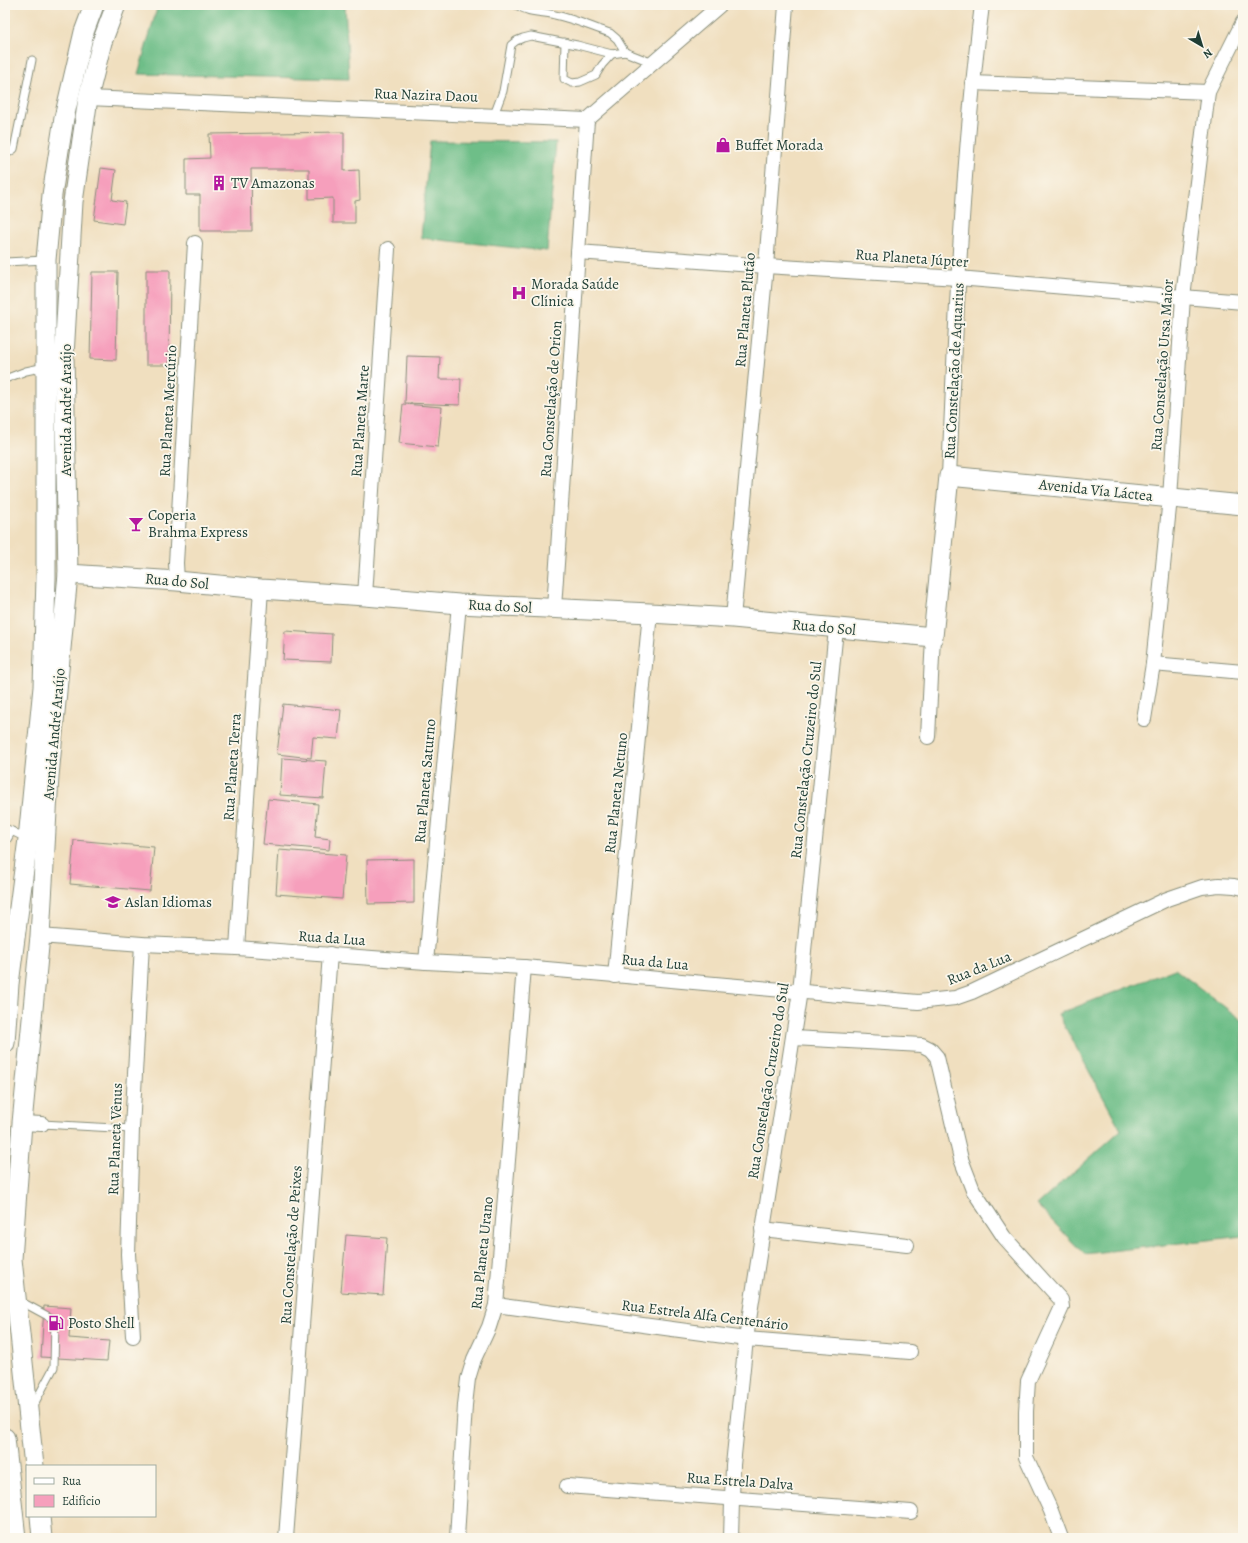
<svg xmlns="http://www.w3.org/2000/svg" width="1248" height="1543" viewBox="0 0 1248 1543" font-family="Alegreya,serif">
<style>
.forest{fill:#6ebe88;stroke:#467e5e}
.building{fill:#f69fbc}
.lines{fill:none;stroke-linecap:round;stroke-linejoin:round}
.lane-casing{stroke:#888e7a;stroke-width:9}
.street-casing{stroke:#888e7a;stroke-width:16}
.secondary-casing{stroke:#888e7a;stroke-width:21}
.lane{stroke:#fff;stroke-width:7}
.street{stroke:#fff;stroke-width:14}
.secondary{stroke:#fff;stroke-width:19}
.labels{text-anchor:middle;stroke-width:3.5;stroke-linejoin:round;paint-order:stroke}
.street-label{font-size:15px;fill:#1f3d34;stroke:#fbf7ec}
.poi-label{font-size:15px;fill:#1f3d34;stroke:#fbf7ec;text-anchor:start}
</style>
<rect width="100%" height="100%" fill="#fbf7ec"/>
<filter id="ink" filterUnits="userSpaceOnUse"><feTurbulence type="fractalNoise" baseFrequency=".025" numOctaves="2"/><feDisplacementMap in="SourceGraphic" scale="8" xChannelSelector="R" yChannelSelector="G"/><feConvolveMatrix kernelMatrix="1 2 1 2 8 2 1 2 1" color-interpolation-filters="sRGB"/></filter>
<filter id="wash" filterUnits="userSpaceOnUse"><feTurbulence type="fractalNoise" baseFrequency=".012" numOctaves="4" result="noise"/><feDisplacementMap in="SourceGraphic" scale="16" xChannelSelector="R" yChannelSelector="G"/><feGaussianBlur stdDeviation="0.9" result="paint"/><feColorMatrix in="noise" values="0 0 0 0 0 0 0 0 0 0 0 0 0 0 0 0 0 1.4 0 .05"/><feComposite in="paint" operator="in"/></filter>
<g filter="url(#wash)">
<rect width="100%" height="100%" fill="#f0dfbf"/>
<!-- forest -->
<g class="forest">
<polygon points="158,5 345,5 349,79 138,74"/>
<polygon points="430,141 556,142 547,251 421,238"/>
<polygon points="1175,969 1243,1021 1243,1236 1084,1254 1037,1205 1121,1130 1058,1014"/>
</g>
<g id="blocks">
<!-- building -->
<g class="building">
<polygon points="344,132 344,171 359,170 360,200 355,201 355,223 333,223 333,198 309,199 309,169 251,169 252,231 200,231 200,195 186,195 186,159 210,158 209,134"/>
<polygon points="101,168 116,170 112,200 126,202 123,224 94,220"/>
<polygon points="146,270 170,270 169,365 146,365"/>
<polygon points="92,272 118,272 116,360 90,359"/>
<polygon points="407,356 440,357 439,379 461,379 460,405 405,403"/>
<polygon points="403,404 442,407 438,447 399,443"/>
<polygon points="285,631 332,634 331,662 283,660"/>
<polygon points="283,704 341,710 338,739 313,737 311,758 277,754"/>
<polygon points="282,758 326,761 323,798 280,795"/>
<polygon points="268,799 318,804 315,837 330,839 329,850 263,844"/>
<polygon points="74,840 154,847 150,891 70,884"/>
<polygon points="279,850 346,855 342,899 276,894"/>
<polygon points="414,859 414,903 368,904 367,860"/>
<polygon points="346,1235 387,1238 383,1295 341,1292"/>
<polygon points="44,1306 71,1308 69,1338 109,1341 107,1361 41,1357"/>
</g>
</g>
</g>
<g filter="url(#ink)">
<use href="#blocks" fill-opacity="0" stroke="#888e7a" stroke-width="1"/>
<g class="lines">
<!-- lane casing -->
<g class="lane-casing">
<g id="lane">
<path d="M516,5C531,14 540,11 555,15C574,19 592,27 610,33L617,39L625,52"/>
<polyline points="565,42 564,79 572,83 580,82 596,75 602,65 612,54"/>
<polyline points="494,115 503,91 511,45 516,41 523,38 531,36 541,38 577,45 612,54 625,52 653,63"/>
<polyline points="5,153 8,153 14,149 32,60"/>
<polyline points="5,262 46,260"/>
<polyline points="5,379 26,371 45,367"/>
<polyline points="5,828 26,838"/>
<polyline points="5,843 12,831"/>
<polyline points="42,1124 132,1129"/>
<polyline points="20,1301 55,1320 54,1367 33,1406"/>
</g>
</g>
<!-- street casing -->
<g class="street-casing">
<g id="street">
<polyline points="972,83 1208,92"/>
<polyline points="88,98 587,120 720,5"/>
<polyline points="578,252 766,266 958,278 1243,302"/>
<path d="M949,476C956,318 962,161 982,5"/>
<polyline points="177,581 176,563 195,243"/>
<polyline points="365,596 388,249"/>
<polyline points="554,608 587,120"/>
<polyline points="733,618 766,266 786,5"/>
<polyline points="1153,664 1243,672"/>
<polyline points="1144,719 1153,664 1170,498 1183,297 1208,92 1243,22"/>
<polyline points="928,737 933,637"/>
<polyline points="40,936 142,944 237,948 426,962 524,967 918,1002 955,998 972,992 1167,899 1202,887 1219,885 1234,886 1243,888"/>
<polyline points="237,948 261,589"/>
<polyline points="426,962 459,604"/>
<polyline points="615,976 650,613"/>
<polyline points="793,1038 922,1045 930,1049 937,1057 961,1159 973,1190 1004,1237 1061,1300 1062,1307 1028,1381 1026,1411 1026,1457 1051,1511 1061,1538"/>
<polyline points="22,1123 42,1124"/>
<polyline points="762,1229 907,1245"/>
<polyline points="496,1305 746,1339 910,1352"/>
<polyline points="133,1336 128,1254 132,1129 142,944"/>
<polyline points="567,1486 911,1512"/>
<polyline points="286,1538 330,954"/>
<polyline points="457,1538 465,1405 468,1379 474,1359 489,1327 496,1305 524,967"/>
<polyline points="731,1538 733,1465 746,1339 800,991 836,629"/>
</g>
</g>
<!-- secondary casing -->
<g class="secondary-casing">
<g id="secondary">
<polyline points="68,574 177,581 261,589 365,596 459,604 650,613 733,618 933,637 949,476 1243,505"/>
<polyline points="5,1043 9,984 28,839 43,687 46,577 46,260 52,195 64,118 84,32 94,5"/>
<polyline points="5,1438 16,1538"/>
<polyline points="34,1466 12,1259 22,1123 40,936 49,776 68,574 64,356 73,202 88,98 102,42 116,5"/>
<polyline points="40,1516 42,1538"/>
</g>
</g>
<!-- lane -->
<use href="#lane" class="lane"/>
<!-- street -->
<use href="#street" class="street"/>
<!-- secondary -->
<use href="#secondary" class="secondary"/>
</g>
</g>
<!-- icons -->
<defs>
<g id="shop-bare" transform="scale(1.2)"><path d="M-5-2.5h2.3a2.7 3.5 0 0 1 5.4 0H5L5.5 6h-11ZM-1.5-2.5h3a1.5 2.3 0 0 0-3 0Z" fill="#b5179e" stroke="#fbf7ec" stroke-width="2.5" paint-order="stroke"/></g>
<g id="building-bare" transform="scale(1.2)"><path d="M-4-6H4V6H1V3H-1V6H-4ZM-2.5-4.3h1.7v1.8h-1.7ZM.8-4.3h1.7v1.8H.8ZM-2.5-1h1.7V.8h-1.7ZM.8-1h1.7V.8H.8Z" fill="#b5179e" stroke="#fbf7ec" stroke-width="2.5" paint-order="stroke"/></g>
<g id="hospital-bare" transform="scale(1.2)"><path d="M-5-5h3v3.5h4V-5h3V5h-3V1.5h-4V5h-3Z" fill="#b5179e" stroke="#fbf7ec" stroke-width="2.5" paint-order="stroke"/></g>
<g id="bar-bare" transform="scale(1.2)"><path d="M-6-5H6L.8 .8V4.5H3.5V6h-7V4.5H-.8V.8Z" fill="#b5179e" stroke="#fbf7ec" stroke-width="2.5" paint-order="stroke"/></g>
<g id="school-bare" transform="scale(1.2)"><path d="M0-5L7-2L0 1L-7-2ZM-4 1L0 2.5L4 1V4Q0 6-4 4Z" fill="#b5179e" stroke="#fbf7ec" stroke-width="2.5" paint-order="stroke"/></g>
<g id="fuel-bare" transform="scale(1.2)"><path d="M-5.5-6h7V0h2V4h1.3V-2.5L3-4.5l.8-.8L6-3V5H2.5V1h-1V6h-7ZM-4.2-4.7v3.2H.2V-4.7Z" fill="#b5179e" stroke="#fbf7ec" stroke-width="2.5" paint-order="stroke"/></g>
</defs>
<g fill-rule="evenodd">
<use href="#shop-bare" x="723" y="145"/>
<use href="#building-bare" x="219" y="183"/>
<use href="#hospital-bare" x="519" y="293"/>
<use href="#bar-bare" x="136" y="524"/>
<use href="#school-bare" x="113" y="902"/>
<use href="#fuel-bare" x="56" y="1323"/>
</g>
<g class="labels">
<!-- street labels -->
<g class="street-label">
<text transform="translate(426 95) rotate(2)" y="5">Rua Nazira Daou</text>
<text transform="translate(912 258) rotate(4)" y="5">Rua Planeta Júpter</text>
<text transform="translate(745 310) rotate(-85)" y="5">Rua Planeta Plutão</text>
<text transform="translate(1162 365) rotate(-86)" y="5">Rua Constelação Ursa Maior</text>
<text transform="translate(954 371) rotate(-87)" y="5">Rua Constelação de Aquarius</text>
<text transform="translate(551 399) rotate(-86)" y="5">Rua Constelação de Orion</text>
<text transform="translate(66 410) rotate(-90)" y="5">Avenida André Araújo</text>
<text transform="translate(168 411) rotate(-87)" y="5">Rua Planeta Mercúrio</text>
<text transform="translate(360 421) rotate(-86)" y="5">Rua Planeta Marte</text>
<text transform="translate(1096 490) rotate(6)" y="5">Avenida Vía Láctea</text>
<text transform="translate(177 581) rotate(5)" y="5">Rua do Sol</text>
<text transform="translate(500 606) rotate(3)" y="5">Rua do Sol</text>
<text transform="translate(824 627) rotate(5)" y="5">Rua do Sol</text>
<text transform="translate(54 734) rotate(-85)" y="5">Avenida André Araújo</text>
<text transform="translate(806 760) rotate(-84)" y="5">Rua Constelação Cruzeiro do Sul</text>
<text transform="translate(232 767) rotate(-86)" y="5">Rua Planeta Terra</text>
<text transform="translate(425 781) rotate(-85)" y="5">Rua Planeta Saturno</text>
<text transform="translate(616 793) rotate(-84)" y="5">Rua Planeta Netuno</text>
<text transform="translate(332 938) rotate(4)" y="5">Rua da Lua</text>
<text transform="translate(655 962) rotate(5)" y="5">Rua da Lua</text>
<text transform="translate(979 968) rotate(-22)" y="5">Rua da Lua</text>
<text transform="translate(768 1081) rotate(-81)" y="5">Rua Constelação Cruzeiro do Sul</text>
<text transform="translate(115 1139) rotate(-88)" y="5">Rua Planeta Vênus</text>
<text transform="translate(291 1245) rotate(-86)" y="5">Rua Constelação de Peixes</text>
<text transform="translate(482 1253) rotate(-84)" y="5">Rua Planeta Urano</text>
<text transform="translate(705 1315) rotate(7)" y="5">Rua Estrela Alfa Centenário</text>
<text transform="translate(740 1481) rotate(4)" y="5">Rua Estrela Dalva</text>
</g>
<!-- poi labels -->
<g class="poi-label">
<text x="735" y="150">Buffet Morada</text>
<text x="231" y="188">TV Amazonas</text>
<text x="531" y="289">Morada Saúde<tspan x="531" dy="17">Clínica</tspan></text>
<text x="148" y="520">Coperia<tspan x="148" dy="17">Brahma Express</tspan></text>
<text x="125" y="907">Aslan Idiomas</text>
<text x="68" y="1328">Posto Shell</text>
</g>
</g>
<!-- margin -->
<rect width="1248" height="1543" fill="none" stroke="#fbf7ec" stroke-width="20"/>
<!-- legend -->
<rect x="26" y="1465" width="130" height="52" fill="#fbf7ec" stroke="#a3ada2"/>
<rect x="34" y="1478" width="20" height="6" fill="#ffffff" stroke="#a3ada2"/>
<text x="62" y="1485" font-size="12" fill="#1f3d34">Rua</text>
<rect x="34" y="1495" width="20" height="12" fill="#f69fbc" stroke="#a3ada2"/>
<text x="62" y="1505" font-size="12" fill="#1f3d34">Edifício</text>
<!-- north arrow -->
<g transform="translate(1202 46) rotate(142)" stroke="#fbf7ec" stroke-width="3" paint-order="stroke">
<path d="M0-3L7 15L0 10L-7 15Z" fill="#1f3d34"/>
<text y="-6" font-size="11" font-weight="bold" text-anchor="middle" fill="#1f3d34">N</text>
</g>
</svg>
